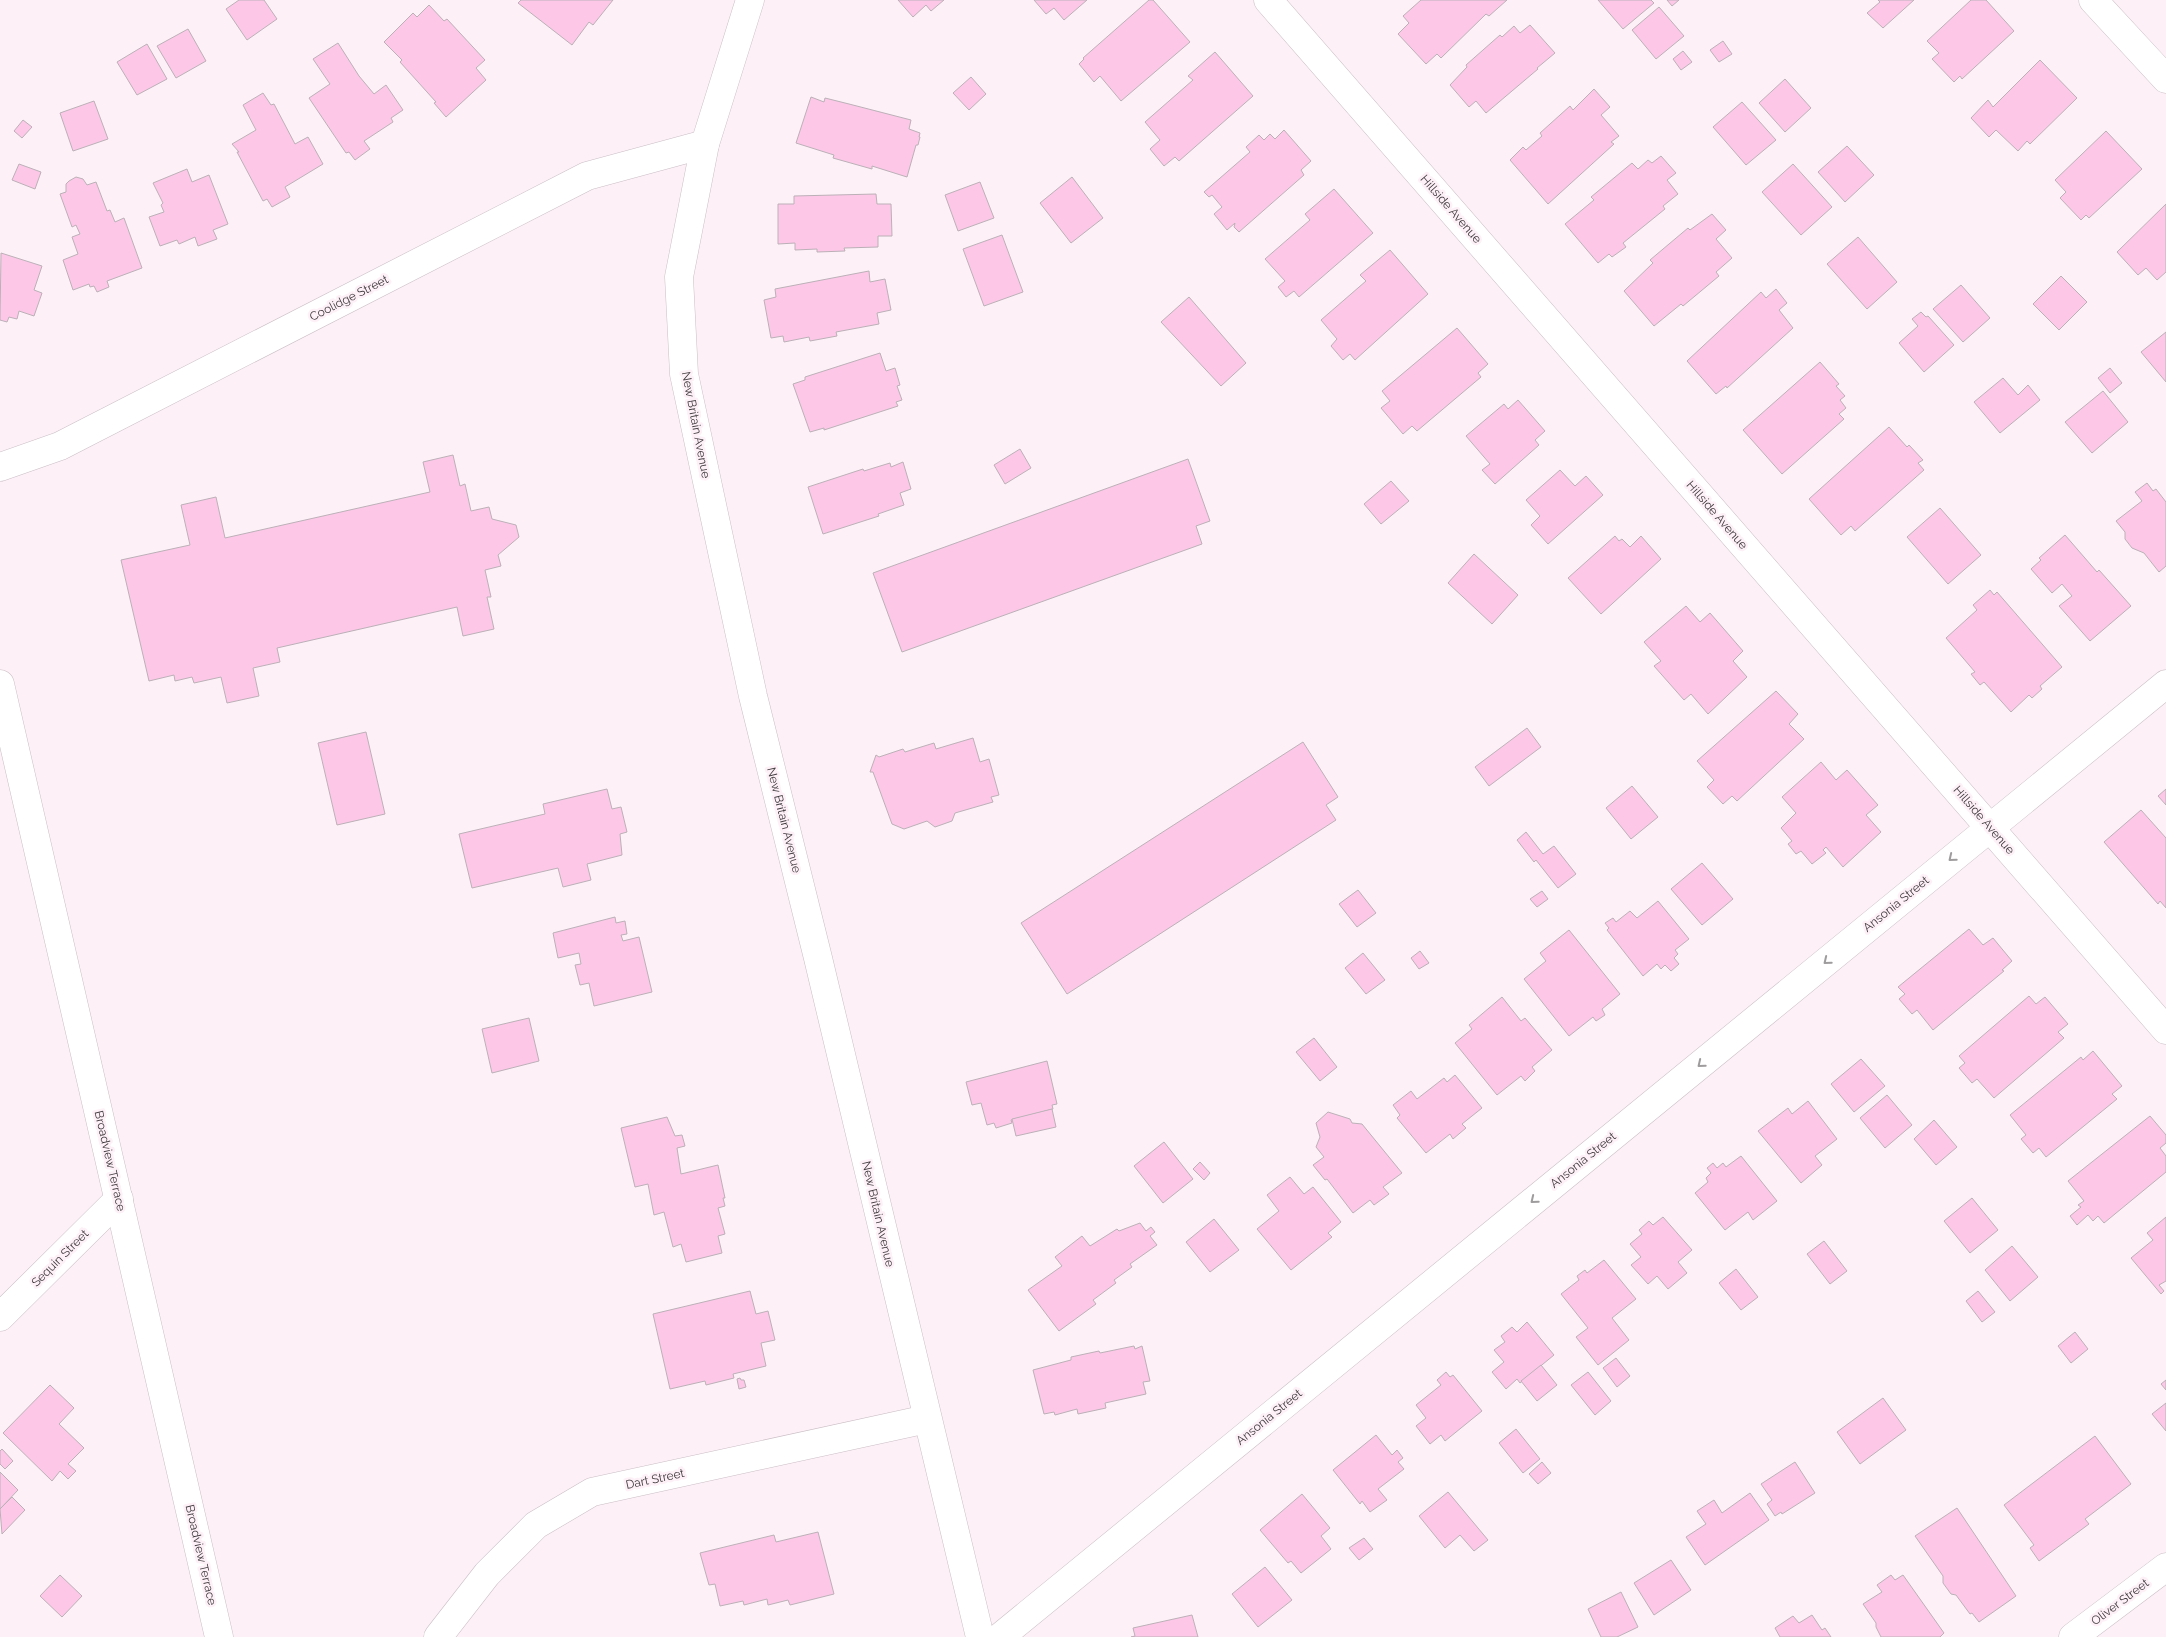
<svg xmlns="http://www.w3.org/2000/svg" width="2166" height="1637" viewBox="0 0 2166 1637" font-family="Raleway,sans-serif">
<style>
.building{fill:#fdc8e8;stroke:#bcb0b7}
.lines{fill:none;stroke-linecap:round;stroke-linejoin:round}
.street-casing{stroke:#cabec5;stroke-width:29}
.secondary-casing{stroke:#cabec5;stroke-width:29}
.street{stroke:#fff;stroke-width:28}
.secondary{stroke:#fff;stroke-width:28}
.oneway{stroke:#9f9c9e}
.labels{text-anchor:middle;stroke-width:5;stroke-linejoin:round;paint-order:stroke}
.street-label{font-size:12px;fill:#3f3a3d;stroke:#fdf0f7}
</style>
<rect width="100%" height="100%" fill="#fdf0f7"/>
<!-- building -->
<g class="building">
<polygon points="239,0 264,0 277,19 247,40 226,9"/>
<polygon points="521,0 613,0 593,25 589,22 572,45 518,3"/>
<polygon points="898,0 944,0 931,11 926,5 913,17"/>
<polygon points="1034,0 1087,0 1064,20 1054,8 1046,14"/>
<polygon points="1149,0 1153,0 1190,42 1121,101 1100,76 1094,82 1079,64 1084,59 1083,58"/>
<polygon points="1421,0 1507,0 1489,16 1486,14 1441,58 1437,54 1426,64 1398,34 1409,23 1403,16"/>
<polygon points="1598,0 1651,0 1654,3 1623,29"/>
<polygon points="1667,0 1679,0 1672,6"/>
<polygon points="1878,0 1914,0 1883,28 1867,13 1880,2"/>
<polygon points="1971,0 1986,0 2014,31 1962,79 1960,76 1954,82 1932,59 1939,53 1927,41"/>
<polygon points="429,5 444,21 447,19 485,60 476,68 486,80 446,117 434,103 436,102 400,62 402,60 384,42 413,13 417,17"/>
<polygon points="1659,7 1684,36 1656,59 1632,30"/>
<polygon points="1530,25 1555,53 1537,68 1538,69 1486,113 1476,101 1469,107 1450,85 1467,67 1466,65 1500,35 1502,37 1514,26 1520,33"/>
<polygon points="188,29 206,61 176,78 157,46"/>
<polygon points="1723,41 1732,54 1719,62 1710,50"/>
<polygon points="338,43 359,76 374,94 386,85 403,110 391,118 393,122 364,141 370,149 355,160 349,152 346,153 309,98 330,84 313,59"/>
<polygon points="147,44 167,79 137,95 117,62"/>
<polygon points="1683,51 1692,62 1681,70 1673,59"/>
<polygon points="1215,52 1253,96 1179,161 1175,157 1164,166 1150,149 1160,140 1145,122 1193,80 1188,76"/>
<polygon points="2040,60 2077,98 2030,144 2027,141 2018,151 1996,130 1989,137 1971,118 1988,100 1993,107"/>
<polygon points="971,77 986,94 969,110 953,93"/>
<polygon points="1785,79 1811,108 1785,132 1759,103"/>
<polygon points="1594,89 1610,107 1601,115 1619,136 1611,142 1614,144 1548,204 1510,160 1523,147 1526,150 1542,136 1540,133 1570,106 1573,110"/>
<polygon points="263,93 271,105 274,104 295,144 308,137 323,164 285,187 290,197 272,207 267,199 263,201 237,152 239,152 232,144 256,130 243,105"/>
<polygon points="811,97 824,102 825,98 849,104 911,120 909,129 920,133 919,137 920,137 918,145 916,145 907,177 872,166 872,169 833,158 834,155 796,143"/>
<polygon points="94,101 108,139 73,151 60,113"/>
<polygon points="1742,102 1776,140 1746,165 1713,127"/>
<polygon points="23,120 32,127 22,138 14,131"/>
<polygon points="1284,130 1311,161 1301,170 1304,175 1239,232 1234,227 1235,223 1227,230 1214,214 1222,207 1212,195 1209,197 1204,192 1250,152 1246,147 1259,135 1264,140 1270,134 1275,139"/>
<polygon points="2106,131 2142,169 2089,218 2086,215 2081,220 2060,198 2066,192 2055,180"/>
<polygon points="1847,146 1874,175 1845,202 1818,172"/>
<polygon points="1661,156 1676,173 1667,180 1678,194 1663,206 1665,209 1623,243 1626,247 1612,257 1609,254 1598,263 1565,224 1594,200 1591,197 1632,163 1638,169 1648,160 1652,163"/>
<polygon points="19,164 41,172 35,189 12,180"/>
<polygon points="1793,164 1832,207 1801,235 1762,192"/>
<polygon points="187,169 192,182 209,175 228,224 213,230 217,239 198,246 195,237 179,244 177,240 160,246 149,217 164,212 161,205 163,203 153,183"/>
<polygon points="76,177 83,179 87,185 96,182 107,211 110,210 115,222 124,218 142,268 107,281 109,287 97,292 94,286 90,287 89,284 73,290 63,260 78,254 72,237 80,234 76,225 72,227 60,194 66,192 66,184 69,181"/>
<polygon points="1072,177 1103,218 1071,243 1040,203"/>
<polygon points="980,182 994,218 958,231 945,195"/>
<polygon points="1334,189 1373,233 1299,297 1294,291 1286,297 1278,287 1285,281 1265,259 1310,220 1305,214"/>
<polygon points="876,194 877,204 891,204 892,236 878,236 878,247 844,248 845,251 817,252 817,249 795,250 795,243 778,244 778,204 794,204 794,196"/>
<polygon points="2166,204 2166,272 2157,280 2146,268 2138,275 2117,252"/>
<polygon points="1712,214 1726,230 1716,239 1732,258 1716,272 1719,276 1683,306 1681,304 1654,326 1624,291 1653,263 1650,260 1688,228 1690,230"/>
<polygon points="1002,235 1023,292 984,306 963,249"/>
<polygon points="1858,237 1897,282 1867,309 1827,264"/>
<polygon points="1390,250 1428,294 1355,360 1350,354 1343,360 1331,346 1337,339 1321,320 1366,281 1360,275"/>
<polygon points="1,253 42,266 34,290 42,293 34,316 19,311 17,319 9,317 7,322 0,320"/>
<polygon points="869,271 870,282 885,279 891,310 877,313 879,324 836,332 837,336 810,341 809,337 784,342 783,336 771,338 764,300 776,297 775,289"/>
<polygon points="2061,276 2087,302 2059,330 2033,304"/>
<polygon points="1961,285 1990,318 1963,342 1933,309"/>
<polygon points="1776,289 1787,303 1779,310 1793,328 1727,388 1726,386 1716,394 1687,361 1761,292 1766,298"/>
<polygon points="1189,297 1246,363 1221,386 1161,322"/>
<polygon points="1921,312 1926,317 1928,316 1954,345 1924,372 1899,343 1918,326 1912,319"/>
<polygon points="1457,328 1488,364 1478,373 1481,377 1417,431 1412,426 1403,434 1381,408 1390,401 1382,391"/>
<polygon points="2166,332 2166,382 2141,352"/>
<polygon points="880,353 886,371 895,368 900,385 897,386 902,400 896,402 898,406 824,430 824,428 810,432 793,384 805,380 805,377"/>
<polygon points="1820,362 1839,384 1836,386 1845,396 1840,400 1846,408 1839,414 1844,419 1782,474 1743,430"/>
<polygon points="2110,368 2122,383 2110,393 2098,378"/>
<polygon points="2003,378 2018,395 2028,385 2040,400 2000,433 1974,402"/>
<polygon points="2103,391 2128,422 2092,453 2065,422"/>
<polygon points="1518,400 1545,431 1535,440 1539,445 1495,484 1482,470 1490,464 1466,436 1504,404 1508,409"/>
<polygon points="1889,427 1907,447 1909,445 1923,460 1918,463 1924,470 1855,531 1851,526 1841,535 1809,499"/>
<polygon points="1020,449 1031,468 1005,484 994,465"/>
<polygon points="453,455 460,486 465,484 471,511 489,507 492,519 516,525 519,537 498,555 501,566 485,570 491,597 487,597 494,629 463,636 457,607 277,648 280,662 253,668 259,696 227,703 221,677 194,683 192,677 175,681 174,675 149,681 121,560 190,545 181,505 216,497 225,538 430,492 423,462"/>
<polygon points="1188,459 1210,521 1196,526 1202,544 902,652 873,573"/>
<polygon points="903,462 911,489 900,493 904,505 878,514 879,516 823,534 808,487 863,469 864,471 890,463 891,467"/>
<polygon points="1560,470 1575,486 1586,476 1603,495 1548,544 1531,525 1540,516 1526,500"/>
<polygon points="1391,481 1409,501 1381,524 1364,504"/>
<polygon points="2147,483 2153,491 2156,489 2166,502 2166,566 2159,572 2144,553 2132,548 2125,539 2125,532 2116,521 2142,501 2135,492"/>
<polygon points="1940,508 1981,555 1948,584 1907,537"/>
<polygon points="2065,535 2097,572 2099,570 2131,606 2090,641 2059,606 2072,596 2062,584 2052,593 2031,569 2041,560 2039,558"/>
<polygon points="1615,536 1619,541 1622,539 1630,547 1641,536 1661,559 1601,614 1568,578"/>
<polygon points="1474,554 1518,595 1492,624 1448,583"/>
<polygon points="1990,590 1994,595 1997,592 2062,667 2040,686 2042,689 2032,698 2029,695 2011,712 1984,682 1980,685 1971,674 1975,672 1946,638 1977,610 1973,605"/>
<polygon points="1686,606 1700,622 1710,613 1743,651 1733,661 1747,677 1708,714 1691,694 1684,700 1654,666 1661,661 1644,642"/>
<polygon points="1776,691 1798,714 1789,724 1804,739 1737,801 1732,796 1723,804 1707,787 1714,780 1697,761"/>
<polygon points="1527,728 1541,747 1489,786 1475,767"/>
<polygon points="366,732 385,814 337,825 318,743"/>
<polygon points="973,738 980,762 989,759 999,795 991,797 993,802 955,813 952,821 935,827 927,821 904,829 892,824 873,772 870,772 876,755 879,757 903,749 905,752 934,743 936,749"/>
<polygon points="1303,742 1338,797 1326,805 1336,820 1067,994 1021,923"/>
<polygon points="1821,762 1836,780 1847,770 1878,805 1866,815 1881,832 1843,867 1826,847 1823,850 1826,853 1812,864 1801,851 1796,854 1788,844 1792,841 1781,828 1796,813 1782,797"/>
<polygon points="1632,786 1658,817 1631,839 1606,808"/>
<polygon points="607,789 612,809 621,807 627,832 620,834 622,855 587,864 591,880 563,887 558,868 472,888 459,834 545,814 543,804"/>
<polygon points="2166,789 2166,805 2158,796"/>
<polygon points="2141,810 2166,838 2166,908 2160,901 2158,904 2104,842"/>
<polygon points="1526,832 1543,854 1554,846 1576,874 1558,888 1536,860 1534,862 1517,840"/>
<polygon points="1702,863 1733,899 1702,925 1671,889"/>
<polygon points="1358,890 1376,913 1357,927 1339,904"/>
<polygon points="1542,891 1548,899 1537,907 1530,899"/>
<polygon points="1658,901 1689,939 1675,950 1678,954 1674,958 1679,964 1671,971 1665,965 1661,969 1657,964 1643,976 1607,930 1609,928 1605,923 1613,918 1616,922 1630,911 1637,918"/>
<polygon points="615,917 616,923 625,921 627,934 621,935 623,941 639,937 652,992 594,1006 589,983 580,985 575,965 581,964 579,953 558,958 553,933"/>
<polygon points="1969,929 1983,945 1993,938 2012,961 2002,970 2004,971 1933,1030 1917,1010 1912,1014 1899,999 1905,994 1898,987"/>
<polygon points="1569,930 1620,994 1602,1009 1605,1015 1596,1021 1593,1017 1569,1036 1524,979 1546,961 1540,953"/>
<polygon points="1420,951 1429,963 1419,969 1411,958"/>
<polygon points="1363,953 1385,980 1366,994 1345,968"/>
<polygon points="2029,996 2036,1004 2045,997 2068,1024 2058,1032 2064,1038 1994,1098 1977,1079 1972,1083 1959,1068 1965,1063 1959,1056"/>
<polygon points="1502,997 1521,1021 1525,1018 1552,1050 1532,1067 1535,1071 1525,1081 1521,1076 1497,1095 1455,1043 1472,1029 1469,1025"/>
<polygon points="529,1018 539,1061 492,1073 482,1029"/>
<polygon points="1314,1038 1337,1067 1320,1081 1296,1052"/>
<polygon points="2093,1051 2122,1086 2112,1094 2117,1099 2046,1157 2039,1148 2033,1153 2021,1139 2026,1135 2010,1115 2081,1057 2083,1060"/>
<polygon points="1861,1059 1885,1086 1854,1112 1831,1084"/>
<polygon points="1047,1061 1057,1104 1052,1105 1053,1109 1011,1120 1012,1123 996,1128 994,1123 987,1125 981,1103 972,1105 966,1082"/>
<polygon points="1455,1075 1482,1108 1462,1124 1466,1128 1453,1139 1450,1134 1426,1153 1397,1118 1400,1115 1393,1105 1411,1091 1417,1099 1444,1078 1447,1082"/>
<polygon points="1887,1095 1912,1125 1885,1148 1860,1118"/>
<polygon points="1808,1101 1837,1139 1815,1156 1822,1165 1801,1183 1758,1131 1788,1108 1792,1114"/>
<polygon points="1052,1109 1056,1127 1016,1136 1012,1119"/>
<polygon points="1328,1112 1350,1119 1352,1123 1362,1124 1402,1173 1383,1187 1389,1194 1374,1205 1370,1200 1353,1213 1327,1179 1325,1180 1313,1165 1324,1157 1316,1147 1320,1137 1316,1123"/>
<polygon points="2150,1116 2166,1135 2166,1143 2160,1148 2166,1156 2166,1172 2104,1223 2098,1216 2093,1221 2088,1215 2077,1225 2070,1216 2081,1207 2078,1205 2084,1201 2068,1181"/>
<polygon points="667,1117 675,1136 682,1135 685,1146 677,1148 681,1174 718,1165 725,1198 723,1198 725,1206 718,1208 725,1234 718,1236 722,1253 686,1262 681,1244 673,1247 664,1212 654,1215 648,1184 635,1187 621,1128"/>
<polygon points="1934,1120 1957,1147 1936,1165 1914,1139"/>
<polygon points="1164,1142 1193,1179 1163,1203 1134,1166"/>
<polygon points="1741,1156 1777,1201 1753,1220 1748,1212 1725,1230 1695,1193 1708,1182 1706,1178 1711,1173 1707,1168 1713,1163 1717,1168 1723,1163 1726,1167"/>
<polygon points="1200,1162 1210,1173 1204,1180 1193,1169"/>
<polygon points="1290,1177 1304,1194 1313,1187 1341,1222 1328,1233 1332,1237 1291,1270 1257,1229 1279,1211 1267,1195"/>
<polygon points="1972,1198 1998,1230 1970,1253 1944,1221"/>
<polygon points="1663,1217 1692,1250 1678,1262 1687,1273 1668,1289 1657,1276 1648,1284 1631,1265 1641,1257 1630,1244 1642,1234 1639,1230 1649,1221 1653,1225"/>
<polygon points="2166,1217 2166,1281 2159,1285 2164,1291 2161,1294 2131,1258 2153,1240 2147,1233"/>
<polygon points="1214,1219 1239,1250 1210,1272 1186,1242"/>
<polygon points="1140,1223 1146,1231 1151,1227 1155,1232 1150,1236 1157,1245 1130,1264 1132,1267 1114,1280 1116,1283 1093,1300 1096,1304 1059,1331 1028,1290 1062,1266 1055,1257 1082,1236 1090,1246 1117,1229 1119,1231"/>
<polygon points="1824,1241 1847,1271 1830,1284 1807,1254"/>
<polygon points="2012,1246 2038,1277 2010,1301 1985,1270"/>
<polygon points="1604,1260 1636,1299 1612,1318 1629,1340 1598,1365 1576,1337 1588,1328 1561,1294 1579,1280 1577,1276 1585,1270 1587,1273"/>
<polygon points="1736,1269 1758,1297 1741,1310 1719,1283"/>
<polygon points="750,1291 756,1314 768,1311 775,1340 761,1343 766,1366 733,1374 734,1378 706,1385 705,1381 670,1389 653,1314"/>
<polygon points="1978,1291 1995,1312 1982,1322 1966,1301"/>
<polygon points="1527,1322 1554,1355 1520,1383 1517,1379 1506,1389 1492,1372 1504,1362 1494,1350 1505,1342 1501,1336 1512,1327 1517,1332"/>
<polygon points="2075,1332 2088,1349 2071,1363 2058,1346"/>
<polygon points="1134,1346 1135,1349 1142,1346 1150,1381 1143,1382 1146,1394 1105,1403 1106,1408 1078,1414 1077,1409 1055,1415 1054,1412 1044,1414 1033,1370 1071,1360 1071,1357 1099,1351 1100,1353"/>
<polygon points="1616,1358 1630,1376 1617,1387 1603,1368"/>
<polygon points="1541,1365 1557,1385 1537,1401 1521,1381"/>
<polygon points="1446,1372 1450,1377 1453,1375 1482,1411 1445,1441 1441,1435 1430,1444 1416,1426 1426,1418 1416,1405 1441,1385 1437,1380"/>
<polygon points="1588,1372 1611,1401 1595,1415 1571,1385"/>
<polygon points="740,1378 741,1380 744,1380 746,1387 739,1389 737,1379"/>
<polygon points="2166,1380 2166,1390 2161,1384"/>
<polygon points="50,1385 74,1408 59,1424 84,1448 68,1464 76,1471 68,1479 60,1471 52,1481 3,1433"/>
<polygon points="1883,1398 1906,1430 1860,1464 1837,1432"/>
<polygon points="2166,1403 2166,1431 2152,1414"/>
<polygon points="1516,1429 1540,1459 1523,1473 1499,1443"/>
<polygon points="1376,1435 1392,1455 1397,1450 1403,1458 1398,1462 1404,1469 1378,1489 1387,1500 1370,1512 1362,1501 1360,1504 1333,1470"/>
<polygon points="2095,1436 2131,1484 2085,1519 2089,1524 2039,1561 2030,1548 2034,1545 2004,1505"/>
<polygon points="2,1449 13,1461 5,1469 0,1464 0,1451"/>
<polygon points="1542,1462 1551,1473 1538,1484 1529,1474"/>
<polygon points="1795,1462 1815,1493 1782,1514 1781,1512 1775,1516 1767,1504 1772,1500 1761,1484"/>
<polygon points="0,1472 18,1490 0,1509"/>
<polygon points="1448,1492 1488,1540 1474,1551 1460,1535 1445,1548 1419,1516"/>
<polygon points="1750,1493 1769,1520 1705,1565 1686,1537 1706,1524 1697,1511 1714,1500 1722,1513"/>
<polygon points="1302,1494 1330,1528 1321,1536 1331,1549 1301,1573 1291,1561 1288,1563 1260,1530"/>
<polygon points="12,1497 25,1510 2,1534 0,1509"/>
<polygon points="1957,1508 2016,1596 1979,1622 1972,1613 1970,1614 1956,1595 1951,1594 1943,1583 1943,1576 1915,1536"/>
<polygon points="818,1532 834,1594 790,1605 788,1600 768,1605 767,1599 744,1605 743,1601 720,1606 715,1584 709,1585 700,1553 774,1535 776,1542"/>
<polygon points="1364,1538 1373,1549 1359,1560 1349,1548"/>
<polygon points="1671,1560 1691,1590 1654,1615 1634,1583"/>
<polygon points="1265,1567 1292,1600 1258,1627 1232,1594"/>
<polygon points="60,1575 82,1596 62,1617 40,1596"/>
<polygon points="1891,1575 1895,1580 1903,1575 1944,1633 1940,1637 1881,1637 1876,1627 1876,1623 1863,1604 1882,1592 1877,1585"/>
<polygon points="1621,1592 1638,1627 1617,1637 1601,1637 1588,1609"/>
<polygon points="1192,1615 1198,1637 1131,1637 1135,1636 1133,1628"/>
<polygon points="1812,1615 1822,1630 1825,1628 1831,1637 1780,1637 1775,1628 1793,1616 1799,1623"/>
</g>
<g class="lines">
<!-- street casing -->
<g class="street-casing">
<g id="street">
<polyline points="2093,0 2166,79"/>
<polyline points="0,467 60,446 587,176 705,144"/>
<polyline points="0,684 219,1637"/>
<polyline points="0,1317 119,1199"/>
<polyline points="438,1637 487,1574 536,1525 592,1492 927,1419"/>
<polyline points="1000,1637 2166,684"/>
<polyline points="2073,1637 2166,1567"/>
</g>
</g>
<!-- secondary casing -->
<g class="secondary-casing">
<g id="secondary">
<polyline points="750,0 705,144 679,277 684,374 753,696 818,958 980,1637"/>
<polyline points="1268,0 2166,1030"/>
</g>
</g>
<!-- street -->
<use href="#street" class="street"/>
<!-- secondary -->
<use href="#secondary" class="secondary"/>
</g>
<!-- one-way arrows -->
<defs><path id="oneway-chevron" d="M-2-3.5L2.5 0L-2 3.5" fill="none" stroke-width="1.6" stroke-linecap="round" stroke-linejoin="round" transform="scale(1.25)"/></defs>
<g class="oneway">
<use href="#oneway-chevron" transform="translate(1952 858) rotate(141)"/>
<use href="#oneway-chevron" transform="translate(1827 961) rotate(141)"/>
<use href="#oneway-chevron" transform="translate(1701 1064) rotate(141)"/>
<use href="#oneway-chevron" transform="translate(1534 1200) rotate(141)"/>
</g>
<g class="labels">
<!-- street labels -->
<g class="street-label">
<text transform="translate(1451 209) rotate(49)" y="4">Hillside Avenue</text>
<text transform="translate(349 298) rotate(-27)" y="4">Coolidge Street</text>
<text transform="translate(696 425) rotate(79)" y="4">New Britain Avenue</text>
<text transform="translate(1717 515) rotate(49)" y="4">Hillside Avenue</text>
<text transform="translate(784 820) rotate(76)" y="4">New Britain Avenue</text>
<text transform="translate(1984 820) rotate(49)" y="4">Hillside Avenue</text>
<text transform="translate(1896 904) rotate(-39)" y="4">Ansonia Street</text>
<text transform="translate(1583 1160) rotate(-39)" y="4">Ansonia Street</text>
<text transform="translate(110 1161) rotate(77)" y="4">Broadview Terrace</text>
<text transform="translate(878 1214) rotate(77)" y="4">New Britain Avenue</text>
<text transform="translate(60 1258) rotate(-45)" y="4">Sequin Street</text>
<text transform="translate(1269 1417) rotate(-39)" y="4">Ansonia Street</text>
<text transform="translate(655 1479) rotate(-12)" y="4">Dart Street</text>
<text transform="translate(201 1555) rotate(77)" y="4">Broadview Terrace</text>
<text transform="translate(2120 1602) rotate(-37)" y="4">Oliver Street</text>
</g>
</g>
</svg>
